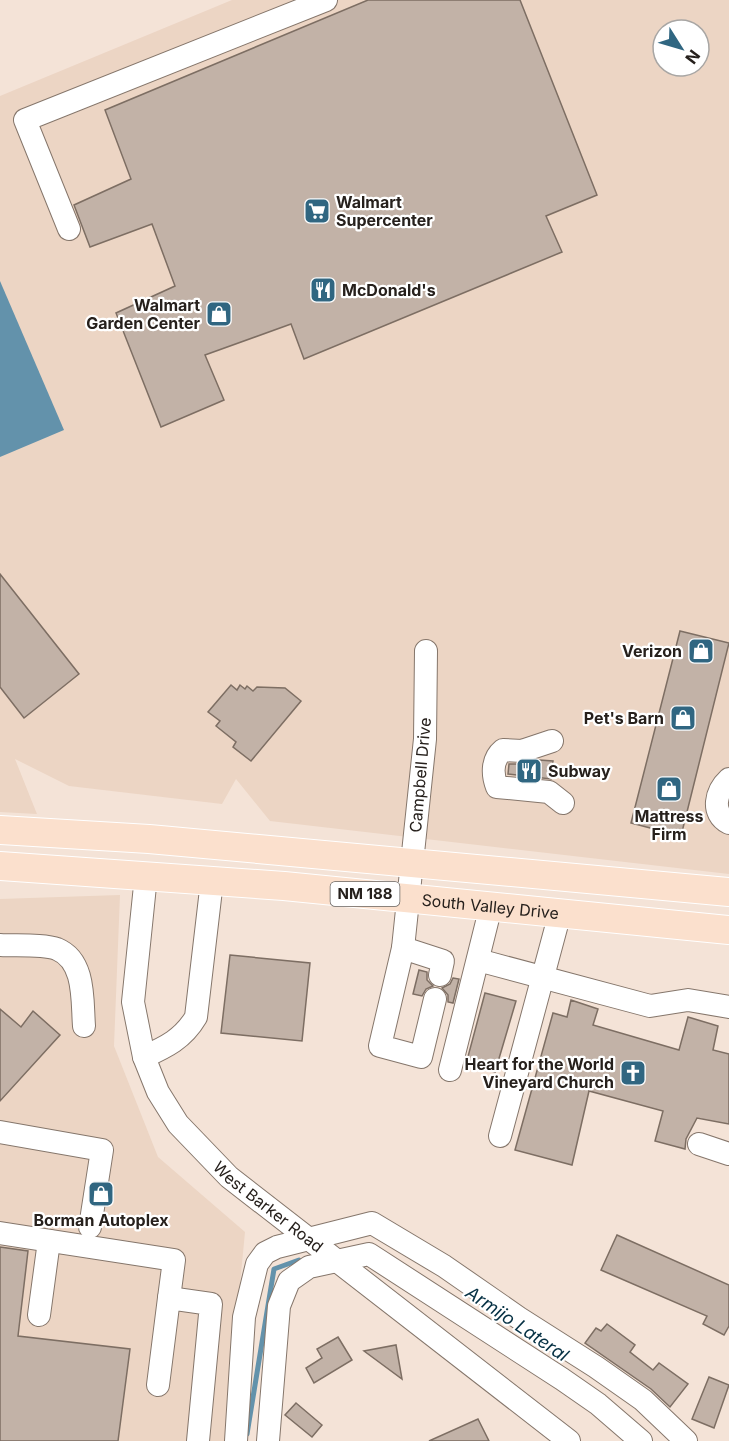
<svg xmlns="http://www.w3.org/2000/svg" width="729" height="1441" viewBox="0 0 729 1441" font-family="Inter,sans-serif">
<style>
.built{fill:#ecd5c4;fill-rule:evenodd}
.water{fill:#6392ab}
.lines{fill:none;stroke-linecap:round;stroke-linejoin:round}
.stream{stroke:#6392ab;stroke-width:5}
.building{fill:#c2b2a7;stroke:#7d6e63;stroke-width:1.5}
.minor-casing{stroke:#85766b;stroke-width:24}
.major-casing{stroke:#fff;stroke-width:30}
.minor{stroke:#fff;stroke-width:22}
.major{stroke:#fbe0cd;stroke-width:28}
.labels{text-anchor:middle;stroke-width:4.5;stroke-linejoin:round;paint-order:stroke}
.shield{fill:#fff;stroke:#676360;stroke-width:1.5}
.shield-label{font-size:15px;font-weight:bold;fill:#26201c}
.poi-label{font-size:16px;font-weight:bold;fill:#26201c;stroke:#fff;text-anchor:end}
.street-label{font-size:16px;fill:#26201c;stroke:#fff}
.water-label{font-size:18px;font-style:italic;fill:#053043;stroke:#fff}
</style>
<rect width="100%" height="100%" fill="#f4e3d7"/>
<!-- built -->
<g class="built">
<path d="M232,0H729V874L270,821L236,779L222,804L69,786L15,759L37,814L0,812V96ZM663,30H699V66H663Z"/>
<polygon points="120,895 114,1046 158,1157 245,1232 225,1441 0,1441 0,899"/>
</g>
<!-- water -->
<polygon class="water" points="0,281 64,430 0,457"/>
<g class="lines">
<!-- stream -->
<polyline class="stream" points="247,1434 274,1269 299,1260"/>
</g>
<!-- building -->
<g class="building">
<polygon points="368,0 520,0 597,195 546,216 562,252 304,359 291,324 205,355 224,400 161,427 116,313 175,286 152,224 90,247 74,205 131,179 105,110"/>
<polygon points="0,574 79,674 24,718 0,687"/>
<polygon points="680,631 729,643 681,836 631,823"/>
<polygon points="231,685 237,690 240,685 245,689 247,686 253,691 257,687 285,688 301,701 251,761 233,747 236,742 216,726 220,721 208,712"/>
<polygon points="539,760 553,761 551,779 508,774 509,764 526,764"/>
<polygon points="230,955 310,963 302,1041 221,1033"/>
<polygon points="419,970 427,972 427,980 433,986 426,989 422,996 413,994"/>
<polygon points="453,978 459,979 453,1003 448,1002 448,995 442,988 450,984"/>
<polygon points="485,993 516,1001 495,1072 466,1064"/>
<polygon points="571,1000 598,1009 593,1025 679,1050 688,1017 718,1026 713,1050 729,1054 729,1124 697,1118 686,1139 685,1149 655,1141 663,1111 589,1091 572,1165 515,1150 553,1013 567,1017"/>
<polygon points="0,1009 21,1027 33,1011 60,1035 0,1101"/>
<polygon points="617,1235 729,1285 729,1326 724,1335 703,1324 707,1316 601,1270"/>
<polygon points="0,1247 28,1251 18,1336 130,1349 118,1441 0,1441"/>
<polygon points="607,1324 635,1345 630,1352 653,1370 659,1363 688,1384 670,1407 651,1389 585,1343 596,1328 601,1331"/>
<polygon points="338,1337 352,1360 314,1383 306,1368 322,1358 317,1349"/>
<polygon points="396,1345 402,1379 364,1351"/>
<polygon points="709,1377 729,1385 714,1428 692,1419"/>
<polygon points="296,1403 322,1425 312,1437 285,1415"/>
<polygon points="478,1419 489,1441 429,1441"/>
</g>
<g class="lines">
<!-- minor casing -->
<g class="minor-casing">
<g id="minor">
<polyline points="69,229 25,120 326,0"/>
<polyline points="426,651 425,739 403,948 380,1046 421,1057 435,999"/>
<path d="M552,741L522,751L503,750C492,759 492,774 497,787L549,792L563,803"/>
<path d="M729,779C716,791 710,813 729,823"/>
<path id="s1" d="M146,876L133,1002L144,1057L158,1092L178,1124L229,1177L569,1441"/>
<path d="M0,945C15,946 44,944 57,949C86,961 82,1002 84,1026"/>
<polyline points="403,948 443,961 440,975"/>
<polyline points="478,960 650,1006 688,1000 729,1007"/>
<path d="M144,1057C166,1047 183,1039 196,1017L212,881"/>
<polyline points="450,1070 491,906"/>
<polyline points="0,1132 102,1150 90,1227"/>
<polyline points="500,1136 560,913"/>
<polyline points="699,1144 729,1154"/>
<polyline points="0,1233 174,1260 169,1298"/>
<polyline points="39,1315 49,1241"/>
<polyline points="158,1385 169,1298 211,1304 198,1441"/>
<polyline points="236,1441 244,1317 257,1264 265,1253 277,1247 372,1223 444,1266 519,1318 596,1367 643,1400 686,1441"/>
<polyline points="268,1441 279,1306 289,1281 309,1267 369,1254 562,1379 598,1404 641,1441"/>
</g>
</g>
<!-- major casing -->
<g class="major-casing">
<g id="major">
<polyline points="0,830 149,839 729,892"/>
<path id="s2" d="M0,866L284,886L729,930"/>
</g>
</g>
<!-- minor -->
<use href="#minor" class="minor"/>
<!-- major -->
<use href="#major" class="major"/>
</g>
<!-- icons -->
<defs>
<g id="supermarket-square" transform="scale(1.35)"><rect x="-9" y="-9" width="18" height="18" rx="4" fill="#306681" stroke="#fff"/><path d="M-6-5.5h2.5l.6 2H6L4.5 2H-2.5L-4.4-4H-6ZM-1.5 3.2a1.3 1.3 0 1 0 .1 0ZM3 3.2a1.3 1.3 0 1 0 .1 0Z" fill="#fff"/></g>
<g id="restaurant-square" transform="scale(1.35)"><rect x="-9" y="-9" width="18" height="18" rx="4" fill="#306681" stroke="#fff"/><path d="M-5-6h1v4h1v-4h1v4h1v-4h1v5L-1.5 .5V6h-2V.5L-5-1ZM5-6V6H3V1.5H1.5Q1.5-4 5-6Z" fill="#fff"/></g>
<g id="shop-square" transform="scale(1.35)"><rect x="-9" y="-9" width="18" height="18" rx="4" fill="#306681" stroke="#fff"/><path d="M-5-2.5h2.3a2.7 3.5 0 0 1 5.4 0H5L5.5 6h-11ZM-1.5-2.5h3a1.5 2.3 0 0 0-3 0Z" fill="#fff"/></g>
<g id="church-square" transform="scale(1.35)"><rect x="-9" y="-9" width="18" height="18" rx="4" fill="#306681" stroke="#fff"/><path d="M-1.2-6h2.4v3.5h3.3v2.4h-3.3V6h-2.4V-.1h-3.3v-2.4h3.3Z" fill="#fff"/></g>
</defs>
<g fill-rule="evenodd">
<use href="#supermarket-square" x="317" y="211"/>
<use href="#restaurant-square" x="323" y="290"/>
<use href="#shop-square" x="219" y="314"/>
<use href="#shop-square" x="701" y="651"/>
<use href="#shop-square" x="683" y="718"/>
<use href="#restaurant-square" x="529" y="771"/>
<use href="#shop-square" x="669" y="789"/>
<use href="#church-square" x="633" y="1073"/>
<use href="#shop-square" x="101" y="1194"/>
</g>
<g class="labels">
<!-- shield labels -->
<rect class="shield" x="330.5" y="882" width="69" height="24" rx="4.5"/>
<g class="shield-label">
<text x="365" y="899">NM 188</text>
</g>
<!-- poi labels -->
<g class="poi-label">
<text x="336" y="208" text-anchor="start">Walmart<tspan x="336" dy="18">Supercenter</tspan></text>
<text x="342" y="296" text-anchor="start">McDonald's</text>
<text x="200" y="311">Walmart<tspan x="200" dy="18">Garden Center</tspan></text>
<text x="682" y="657">Verizon</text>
<text x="664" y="724">Pet's Barn</text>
<text x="548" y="777" text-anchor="start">Subway</text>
<text x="669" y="822" text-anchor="middle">Mattress<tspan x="669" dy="18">Firm</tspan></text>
<text x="614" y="1070">Heart for the World<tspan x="614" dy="18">Vineyard Church</tspan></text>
<text x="101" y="1226" text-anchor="middle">Borman Autoplex</text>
</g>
<!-- street labels -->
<g class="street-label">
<text transform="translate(420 775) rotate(-85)" y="6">Campbell Drive</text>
<text dy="6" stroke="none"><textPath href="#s2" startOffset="492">South Valley Drive</textPath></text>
<text dy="6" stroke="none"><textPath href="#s1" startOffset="381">West Barker Road</textPath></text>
</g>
<!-- water labels -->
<g class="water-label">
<text transform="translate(517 1324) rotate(34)" y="6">Armijo Lateral</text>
</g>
</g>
<!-- north arrow -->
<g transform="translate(681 48) rotate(127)"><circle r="28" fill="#ffffff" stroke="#a8a6a4" stroke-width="1.5"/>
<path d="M0-4.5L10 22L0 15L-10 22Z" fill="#306681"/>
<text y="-9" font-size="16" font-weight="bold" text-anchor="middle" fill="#26201c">N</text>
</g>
</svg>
